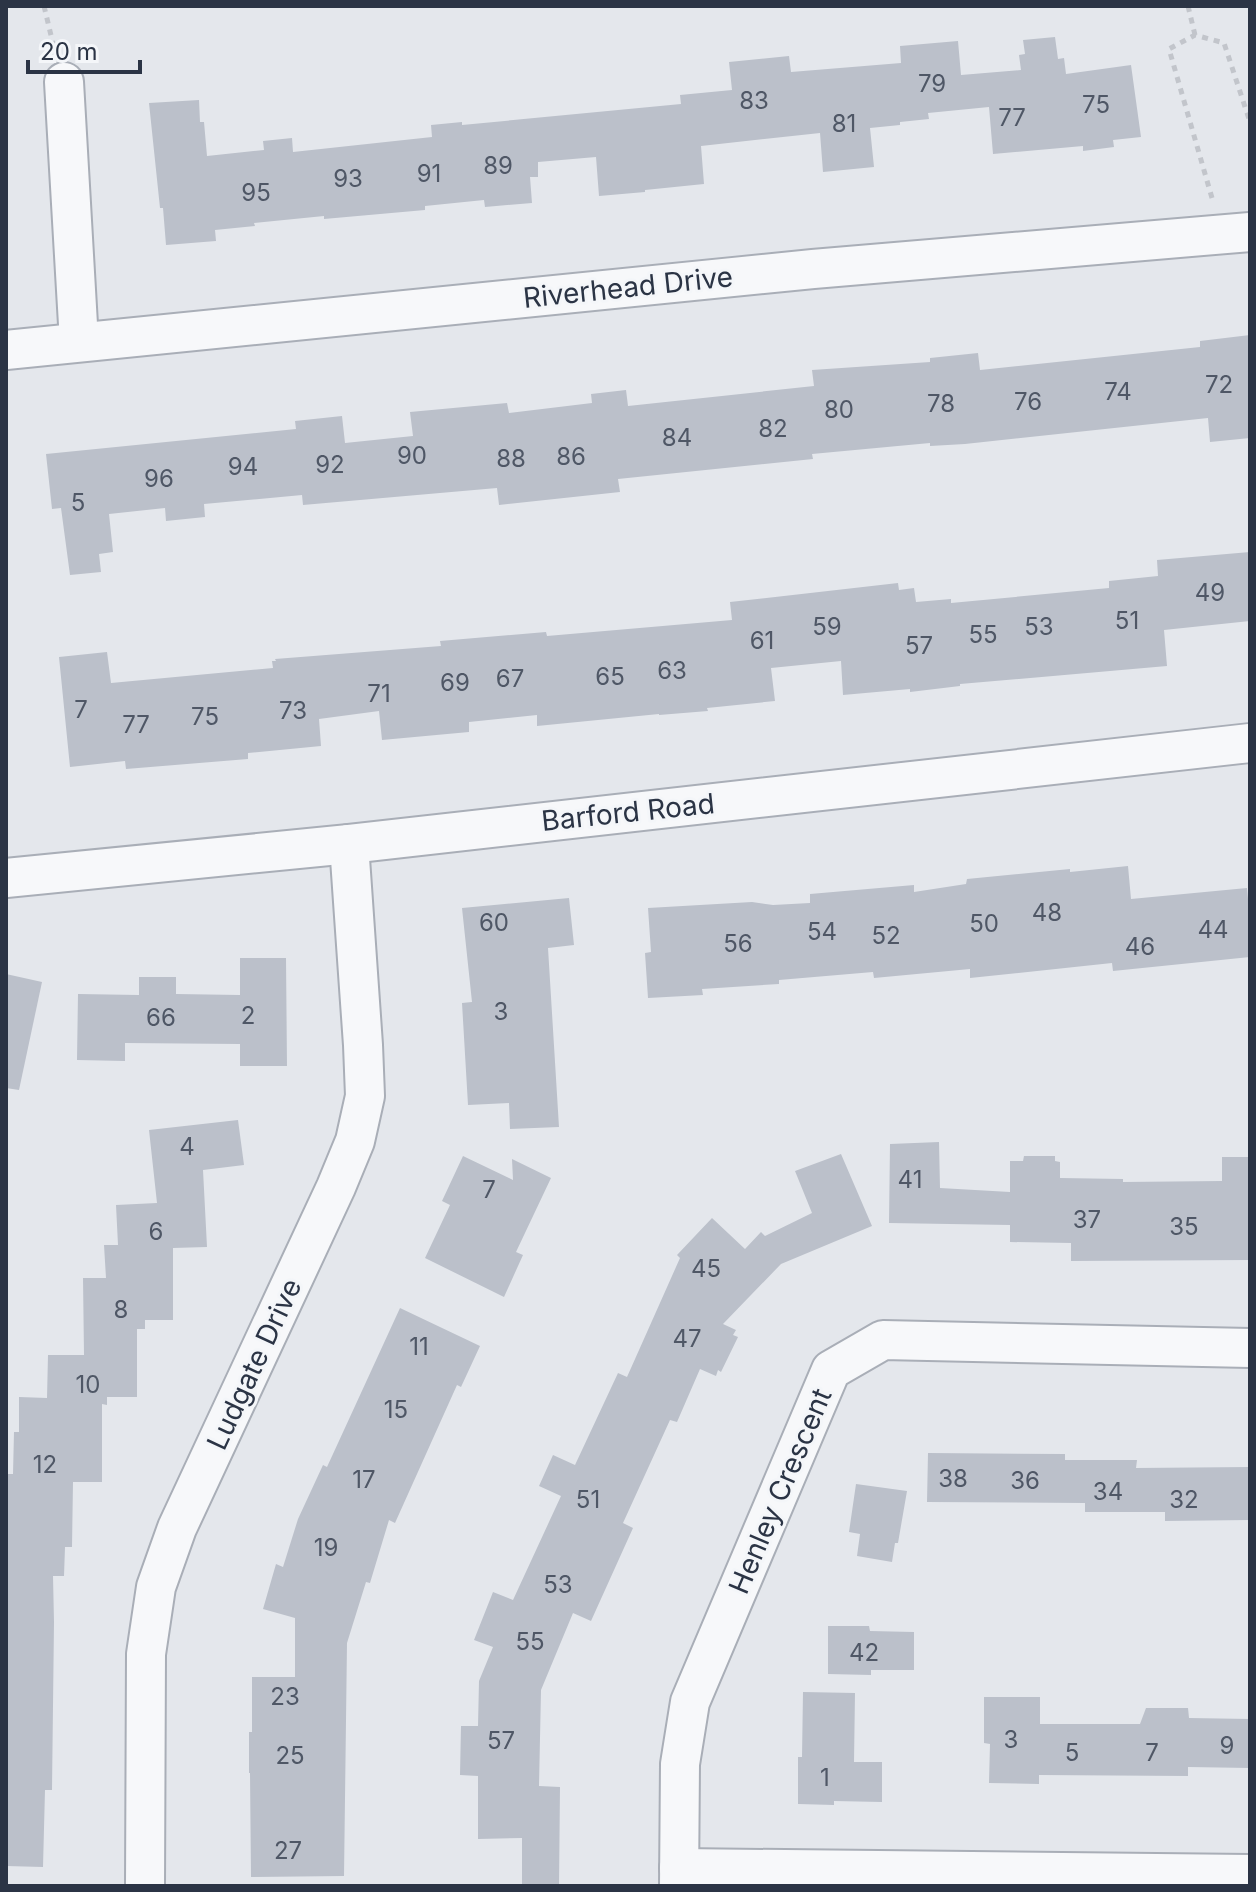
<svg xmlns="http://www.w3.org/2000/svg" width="1256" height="1892" viewBox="0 0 1256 1892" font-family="Inter,sans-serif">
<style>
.building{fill:#bbc0ca}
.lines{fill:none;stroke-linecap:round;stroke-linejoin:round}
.minor-casing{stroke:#a9aeb7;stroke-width:42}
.path{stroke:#c2c5cb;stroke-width:5;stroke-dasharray:6 6;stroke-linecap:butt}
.minor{stroke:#f7f8fa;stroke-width:38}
.labels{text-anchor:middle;stroke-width:6;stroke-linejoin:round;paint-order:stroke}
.number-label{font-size:24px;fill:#4f5766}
.street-label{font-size:28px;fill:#2b3445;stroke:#f4f6f9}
</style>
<rect width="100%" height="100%" fill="#e4e7ec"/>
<!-- building -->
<g class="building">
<polygon points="1055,37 1058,59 1064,58 1066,74 1131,65 1141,137 1113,140 1114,147 1083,151 1083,146 993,154 989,107 928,113 929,119 900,122 900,125 870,128 874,167 823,172 820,133 701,146 704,184 645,190 645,192 599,196 596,157 538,162 538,177 530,177 532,203 485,207 484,200 425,206 425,210 324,219 324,216 254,223 255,226 215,230 216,241 166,245 163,208 160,208 149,103 199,100 200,122 204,122 207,156 264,150 263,141 292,138 293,152 432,137 431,125 462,122 462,125 681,104 680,95 732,90 729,62 789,56 791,72 901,63 900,46 958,41 961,75 1021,70 1019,55 1025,54 1023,40"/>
<polygon points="1250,335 1250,438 1210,442 1208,418 965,444 930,446 930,443 812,454 813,459 618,479 620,492 499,505 497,488 303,505 302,495 204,504 205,517 166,521 165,508 109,514 113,552 99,554 101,572 70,575 61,508 52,509 46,454 296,429 295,421 342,416 345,443 413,436 410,412 507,403 509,413 592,403 591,394 626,390 628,406 814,386 812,370 930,362 930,358 978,353 980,370 1200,347 1200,341"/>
<polygon points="1250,552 1250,621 1164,630 1167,666 960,684 960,686 910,692 910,689 843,695 841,661 771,668 775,701 707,708 708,711 659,715 659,714 537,726 537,715 469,722 469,732 382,740 379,711 319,719 321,746 248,753 248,759 126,769 125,761 70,767 59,657 107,652 111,683 273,668 272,661 276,661 275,659 441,646 440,641 546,632 547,636 732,620 730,602 898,583 899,590 914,588 916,602 951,599 951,603 1109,588 1109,581 1158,576 1157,560"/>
<polygon points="1128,866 1131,899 1247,888 1250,920 1250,957 1113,971 1112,963 970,978 970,969 874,978 873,972 779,980 779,984 702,989 703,995 648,998 645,953 651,952 648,908 752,902 773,905 810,903 810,894 914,885 914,892 966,884 967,879 1070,869 1070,872"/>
<polygon points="569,898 574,945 548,948 559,1127 510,1129 509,1103 468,1105 462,1003 472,1002 462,908"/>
<polygon points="240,958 286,958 287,1066 240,1066 240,1044 125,1043 125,1061 77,1060 78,994 139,995 139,977 176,977 176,994 240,995"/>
<polygon points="6,974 42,982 19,1090 6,1088"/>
<polygon points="238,1120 244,1165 203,1170 207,1247 173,1248 173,1320 145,1320 145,1329 137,1329 137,1397 107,1397 107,1405 102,1404 102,1482 73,1482 72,1547 65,1547 64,1576 53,1576 54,1622 52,1790 45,1790 43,1867 6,1866 6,1474 13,1474 14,1432 19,1432 19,1397 47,1398 48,1355 84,1355 83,1278 106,1278 104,1245 118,1245 116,1205 157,1203 149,1130"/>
<polygon points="939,1142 940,1188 1010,1192 1010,1161 1023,1161 1024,1156 1055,1156 1055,1161 1060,1162 1060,1178 1123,1179 1123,1182 1222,1181 1222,1157 1250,1157 1250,1260 1071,1261 1071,1243 1010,1242 1010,1225 889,1223 890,1144"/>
<polygon points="841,1154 872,1226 781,1264 723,1324 736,1330 733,1335 738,1337 721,1372 718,1370 716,1376 700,1369 677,1422 670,1420 623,1523 633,1528 591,1621 573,1613 541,1690 539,1786 560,1787 559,1886 522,1886 522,1838 478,1839 478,1776 460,1775 461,1726 478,1726 479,1681 493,1647 474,1640 493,1592 513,1600 561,1496 539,1486 553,1455 575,1465 618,1373 627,1377 680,1258 677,1255 712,1218 745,1249 761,1232 765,1236 812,1213 795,1171"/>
<polygon points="463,1156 513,1180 512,1159 551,1178 516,1252 523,1255 504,1297 425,1258 450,1205 442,1201"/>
<polygon points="400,1308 480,1346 461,1387 457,1385 395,1523 389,1520 370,1583 366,1582 347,1643 344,1876 251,1877 250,1773 249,1773 249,1732 252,1732 252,1677 295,1677 295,1618 263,1609 276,1564 283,1567 298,1519 323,1465 327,1467"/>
<polygon points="928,1453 1065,1454 1065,1460 1137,1460 1136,1468 1250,1467 1250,1520 1165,1521 1165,1512 1085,1512 1085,1503 927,1502"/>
<polygon points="856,1484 907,1491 898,1543 895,1543 892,1562 857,1556 860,1534 849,1532"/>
<polygon points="828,1626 869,1626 870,1631 914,1632 914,1670 871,1670 871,1675 828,1674"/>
<polygon points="803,1692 855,1693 854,1762 882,1762 882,1802 834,1801 834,1805 798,1804 798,1757 802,1757"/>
<polygon points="984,1697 1040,1697 1040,1724 1140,1724 1146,1708 1188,1708 1189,1718 1250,1719 1250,1768 1188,1767 1188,1776 1039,1775 1039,1784 989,1783 990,1744 984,1743"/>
</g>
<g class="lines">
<!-- minor casing -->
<g class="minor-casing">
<g id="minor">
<polyline points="64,82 79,342"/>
<polyline points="6,350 813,269 1250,232"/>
<polyline points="6,878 349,844 1250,743"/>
<polyline points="679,1868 1250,1874"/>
<polyline points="145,1886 146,1654 156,1587 177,1528 336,1187 355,1141 365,1096 363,1045 349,844"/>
<polyline points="679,1886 680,1764 690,1702 831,1370 883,1340 1250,1348"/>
</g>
</g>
<!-- path -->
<g class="path">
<polyline points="44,6 54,48"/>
<polyline points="1188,6 1195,35"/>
<polyline points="1212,198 1169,49 1195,35 1224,43 1250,122"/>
</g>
<!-- minor -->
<use href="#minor" class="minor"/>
</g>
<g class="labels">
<!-- number labels -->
<g class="number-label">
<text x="932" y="92">79</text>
<text x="754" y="109">83</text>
<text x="1096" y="113">75</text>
<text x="1012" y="126">77</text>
<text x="844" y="132">81</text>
<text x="498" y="174">89</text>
<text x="429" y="182">91</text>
<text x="348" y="187">93</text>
<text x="256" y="201">95</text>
<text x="1219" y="393">72</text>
<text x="1118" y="400">74</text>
<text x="1028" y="410">76</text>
<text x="941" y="412">78</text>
<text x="839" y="418">80</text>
<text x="773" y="437">82</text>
<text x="677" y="446">84</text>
<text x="412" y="464">90</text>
<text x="571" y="465">86</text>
<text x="511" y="467">88</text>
<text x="330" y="473">92</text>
<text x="243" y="475">94</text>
<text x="159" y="487">96</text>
<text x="78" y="511">5</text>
<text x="1210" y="601">49</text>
<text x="1127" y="629">51</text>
<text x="827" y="635">59</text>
<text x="1039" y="635">53</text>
<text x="983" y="643">55</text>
<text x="762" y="649">61</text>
<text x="919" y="654">57</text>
<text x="672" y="679">63</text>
<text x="610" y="685">65</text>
<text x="510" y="687">67</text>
<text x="455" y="691">69</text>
<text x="379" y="702">71</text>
<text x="81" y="718">7</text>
<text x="293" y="719">73</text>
<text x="205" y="725">75</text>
<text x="136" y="733">77</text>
<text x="1047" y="921">48</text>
<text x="494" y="931">60</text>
<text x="984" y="932">50</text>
<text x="1213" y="938">44</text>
<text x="822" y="940">54</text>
<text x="886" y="944">52</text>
<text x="738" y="952">56</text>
<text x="1140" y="955">46</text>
<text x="501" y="1020">3</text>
<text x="248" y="1024">2</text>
<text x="161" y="1026">66</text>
<text x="187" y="1155">4</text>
<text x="910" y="1188">41</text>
<text x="489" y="1198">7</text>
<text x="1087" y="1228">37</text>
<text x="1184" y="1235">35</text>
<text x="156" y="1240">6</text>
<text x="706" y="1277">45</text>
<text x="121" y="1318">8</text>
<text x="687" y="1347">47</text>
<text x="419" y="1355">11</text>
<text x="88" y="1393">10</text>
<text x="396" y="1418">15</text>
<text x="45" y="1473">12</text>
<text x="953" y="1487">38</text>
<text x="364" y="1488">17</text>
<text x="1025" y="1489">36</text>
<text x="1108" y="1500">34</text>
<text x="588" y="1508">51</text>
<text x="1184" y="1508">32</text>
<text x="326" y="1556">19</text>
<text x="558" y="1593">53</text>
<text x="530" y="1650">55</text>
<text x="864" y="1661">42</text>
<text x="285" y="1705">23</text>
<text x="1011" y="1748">3</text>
<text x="501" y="1749">57</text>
<text x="1227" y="1754">9</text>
<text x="1072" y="1761">5</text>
<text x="1152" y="1761">7</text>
<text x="290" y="1764">25</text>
<text x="825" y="1786">1</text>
<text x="288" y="1859">27</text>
</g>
<!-- street labels -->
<g class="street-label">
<text transform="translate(628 287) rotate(-6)" y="10">Riverhead Drive</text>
<text transform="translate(628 812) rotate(-6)" y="10">Barford Road</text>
<text transform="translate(254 1364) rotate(-65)" y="10">Ludgate Drive</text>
<text transform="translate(780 1491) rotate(-67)" y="10">Henley Crescent</text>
</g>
</g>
<!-- border -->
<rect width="1256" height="1892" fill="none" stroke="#2b3445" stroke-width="16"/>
<!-- scale -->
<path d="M28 60v12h112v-12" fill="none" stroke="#2b3445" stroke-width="4"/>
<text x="40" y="60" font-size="24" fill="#2b3445" stroke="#f4f6f9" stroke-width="6" paint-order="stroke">20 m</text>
</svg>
